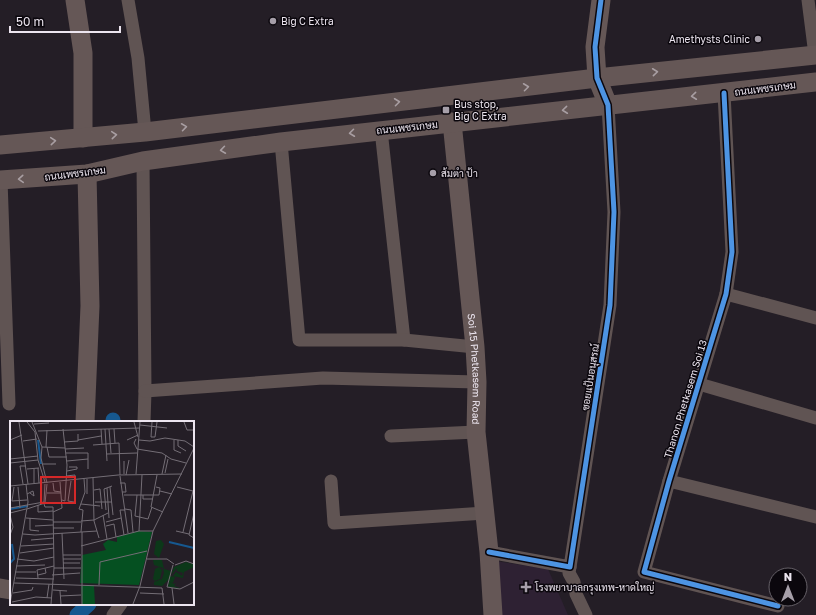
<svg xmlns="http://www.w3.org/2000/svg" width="816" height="615" viewBox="0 0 816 615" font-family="'Golos Text',Sarabun,sans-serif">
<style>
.built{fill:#2e2133}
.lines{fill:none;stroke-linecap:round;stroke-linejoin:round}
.canal{stroke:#16588f;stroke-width:15}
.street{stroke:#605453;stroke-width:13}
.secondary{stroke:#655756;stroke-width:19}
.cycleway-casing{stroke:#0b070d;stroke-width:8}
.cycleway{stroke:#4d94e3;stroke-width:5}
.oneway{stroke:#a89ea2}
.poi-dot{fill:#a69fa9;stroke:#0b070d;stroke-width:1.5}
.labels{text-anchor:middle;stroke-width:3;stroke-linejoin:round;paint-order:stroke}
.poi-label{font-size:10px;fill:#ece5ef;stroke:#0b070d;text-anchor:start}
.street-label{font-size:10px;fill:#ece5ef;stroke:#0b070d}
.inset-river{fill:none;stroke:#16588f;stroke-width:2}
.inset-road{fill:none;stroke:#746e76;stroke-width:1}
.view{fill:#d62828;fill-opacity:0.15;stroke:#d62828;stroke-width:2}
.inset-edge{fill:none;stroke:#ece5ef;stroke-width:2}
</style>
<rect width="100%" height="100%" fill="#241e26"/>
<!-- built -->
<polygon class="built" points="495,561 548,569 568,615 499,615"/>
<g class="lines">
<!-- canal -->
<g class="canal">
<polyline points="113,422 113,420"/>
<polyline points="77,615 89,604"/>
</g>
<!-- street -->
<g class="street">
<polyline points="128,0 138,58 145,132"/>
<polyline points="808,0 815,55"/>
<polyline points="724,93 732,252 726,294 669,481 644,572 778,606"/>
<polyline points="381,130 404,340"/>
<polyline points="281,142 299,340 404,340 475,347"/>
<polyline points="143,161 145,391 144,422"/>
<polyline points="1,180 9,404"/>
<polyline points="726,294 816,318"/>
<polyline points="699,384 816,418"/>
<polyline points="145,391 323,378 477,382"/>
<polyline points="391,436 476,432"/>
<polyline points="331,481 334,523 485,513"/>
<polyline points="669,481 816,517"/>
<polyline points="489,552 570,567 610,305 614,212 608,105"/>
<polyline points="570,567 569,573 574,582 576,594 586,615"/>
<polyline points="113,615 121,604"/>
</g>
<!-- secondary -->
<g class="secondary">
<polyline points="75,0 83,53 83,138"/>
<polyline points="601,0 595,47 597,78 608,105"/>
<path id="s1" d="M452,122L475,347L477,382L476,432L489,552L493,615"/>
<polyline points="0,145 145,132 597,78 816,55"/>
<polyline points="0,180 87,174 143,161 281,142 816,82"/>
<polyline points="85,422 90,306 87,174"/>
<polyline points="0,588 11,590"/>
</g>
<!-- cycleway casing -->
<g class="cycleway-casing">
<g id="cycleway">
<polyline points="724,93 732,252 726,294 669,481 644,572 778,606"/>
<polyline points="489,552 570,567 610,305 614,212 608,105 597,78 595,47 601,0"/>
</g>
</g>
<!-- cycleway -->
<use href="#cycleway" class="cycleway"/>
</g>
<!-- one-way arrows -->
<defs><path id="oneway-chevron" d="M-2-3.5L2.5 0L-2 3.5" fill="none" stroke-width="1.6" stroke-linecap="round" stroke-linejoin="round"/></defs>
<g class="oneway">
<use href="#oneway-chevron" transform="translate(655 72) rotate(-6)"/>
<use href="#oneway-chevron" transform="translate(526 87) rotate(-7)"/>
<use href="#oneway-chevron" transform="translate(694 96) rotate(174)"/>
<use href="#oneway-chevron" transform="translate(397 102) rotate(-7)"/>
<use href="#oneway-chevron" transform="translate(565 110) rotate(174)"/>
<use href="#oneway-chevron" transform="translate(184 127) rotate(-8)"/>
<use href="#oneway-chevron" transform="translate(352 133) rotate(173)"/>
<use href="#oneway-chevron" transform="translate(114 135) rotate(-5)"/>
<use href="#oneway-chevron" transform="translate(53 141) rotate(-5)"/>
<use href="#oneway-chevron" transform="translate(223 150) rotate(172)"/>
<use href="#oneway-chevron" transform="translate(21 179) rotate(176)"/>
</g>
<!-- markers -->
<g class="poi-dot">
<circle cx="273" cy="21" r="4"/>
<circle cx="758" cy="39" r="4"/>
<rect x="442" y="106" width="8" height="8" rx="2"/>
<circle cx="433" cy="173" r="4"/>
<path d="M524 581h4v4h4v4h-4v4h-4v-4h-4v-4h4z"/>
</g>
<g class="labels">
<!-- poi labels -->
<g class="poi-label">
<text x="281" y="25">Big C Extra</text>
<text x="750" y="43" text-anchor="end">Amethysts Clinic</text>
<text x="454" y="108">Bus stop,<tspan x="454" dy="12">Big C Extra</tspan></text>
<text x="441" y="177">ส้มตำ ป้า</text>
<text x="535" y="591">โรงพยาบาลกรุงเทพ-หาดใหญ่</text>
</g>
<!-- street labels -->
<g class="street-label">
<text transform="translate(765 88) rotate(-7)" y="4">ถนนเพชรเกษม</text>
<text transform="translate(407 127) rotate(-6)" y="4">ถนนเพชรเกษม</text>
<text transform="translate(75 173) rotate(-7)" y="4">ถนนเพชรเกษม</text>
<text dy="4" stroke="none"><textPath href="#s1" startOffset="248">Soi 15 Phetkasem Road</textPath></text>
<text transform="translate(590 377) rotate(-81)" y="4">ซอยแป้นอนุสรณ์</text>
<text transform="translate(685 399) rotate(-73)" y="4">Thanon Phetkasem Soi 13</text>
</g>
</g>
<!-- overview -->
<g transform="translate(10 421)">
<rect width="184" height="184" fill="#241e26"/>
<path d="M146,120L151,119L154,123L149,137L144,133ZM143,139H152L154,148L161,150L160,155L165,156L163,162L160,161L164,163L166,162L164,165L170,167L158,166L159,158L152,165L144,164V161L152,158L154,152L153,147L144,144ZM176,141L183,143L184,146L174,151L173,157L163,155L166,151L172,155L173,152L167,150V147L161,154L164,146ZM149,146L152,149L150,158L145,160L143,158L145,148Z" fill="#0c3819"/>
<path d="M128,110L142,111L129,164L70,162L72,134L96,129L93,123L98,119L107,121V116ZM71,165H84L85,183H72Z" fill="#055021"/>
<path class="inset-river" d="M28,19L31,43M0,88L18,85M159,121L184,127M0,142L4,138L2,123"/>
<path class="inset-road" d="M9,1L18,63M17,1L25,11L28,39L35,61M22,1L32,26L31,37L37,62M124,1L128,16M174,1L177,9H184M24,3L39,2M130,4L157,7M91,8L92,23M95,8L97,40M99,8L101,32M104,8L105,22M28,10L130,7M141,16H145L147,1M141,16L142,1M126,18L124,22L127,28L152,32L161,38L176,42M0,19L12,14M68,19L91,15M117,19L128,14M129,19L140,20L155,17L175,20L184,26M164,19V29L171,32M168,19V25L176,30M13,20L27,18M54,21L68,20V13M83,24L109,22L110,54M32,26L55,27M36,26L37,9M37,26L39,36H57M55,28L74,27M56,32H78V48M97,33L127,32M0,38L28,35M57,40L78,38M114,40V53M0,42L28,39M33,43H46M28,47L29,62M17,48L29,47M24,48V62M57,50L67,48V46H59M155,52L158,38M126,53L130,1M152,53L156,34M116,54L119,39M147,54L141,86L153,91M56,55L65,54V58M110,55L118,112M83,57L84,100L89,117M61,60L58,80L64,81M43,62L44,70L51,71M110,62H115L116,71H112M13,63L10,45H16M0,65L108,54L172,53M4,66L2,80L17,79M8,66L10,87M100,66L103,94M167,66L183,70M97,67L99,97M84,69L90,68L92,88M150,70L162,73M37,72H51M17,73L23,70L24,75L20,72M77,73V58M114,74H149L150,67L146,66M127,74L125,95L138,98L142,86M133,74V78H143M52,79L55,80L57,44L53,8M85,81H102M34,83L35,86H43L44,147L41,183M71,83L90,85M28,84V91L43,90M0,87L34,81L35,63M17,88L35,82L37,63M115,88L121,89L123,111M96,89L94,68L102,65M43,91L52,87L50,61M0,92L16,88M184,92L179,114L184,117M0,94L3,106L0,114M93,94L97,118M16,97L43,99M20,97V109L29,110M71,100L84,99L98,92M43,101H71M96,101L111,97M25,105L43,104M96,105L104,103L106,116M43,107H64M129,110L132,54M166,110L179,113M71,111L73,89L69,88L75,71L74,58M173,111L183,70M52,112L54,158M13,113L25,114L87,110M114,114L110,89H115M21,119L44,117M11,125L44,123M71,125L129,110H143M10,132L44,127M53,134H71M7,138L24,140L44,136M53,138H71M137,138H157L164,143M53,142H70M163,144L157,166L170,168L184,161M165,144L176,140L184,143M6,145L35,144M44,147H71M5,151H26M28,154L36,152L35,147M42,154L70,152M6,157L44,158M28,157L27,149L44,145M4,162L152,167L154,183M89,164L90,141L137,130M162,167L164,183M43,169L57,170M50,170L51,183M3,172L22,169L23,166M130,172L154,173M50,175L71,174M37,177L39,163M2,181L26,176L42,177M0,183L18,81L16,63M72,183V111M123,183L130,165L143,110L184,27"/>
<path class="view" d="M31,56H65V82H31Z"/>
<rect width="184" height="184" class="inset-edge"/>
</g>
<!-- north arrow -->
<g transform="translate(788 587)"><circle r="19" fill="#0b070d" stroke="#656067"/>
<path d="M0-3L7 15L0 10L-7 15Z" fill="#a69fa9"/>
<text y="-6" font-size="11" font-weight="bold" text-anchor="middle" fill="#ece5ef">N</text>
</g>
<!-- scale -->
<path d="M10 26v6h110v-6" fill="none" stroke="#ece5ef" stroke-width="2"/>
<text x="16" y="26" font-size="12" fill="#ece5ef" stroke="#0b070d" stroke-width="3" paint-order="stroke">50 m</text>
</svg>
